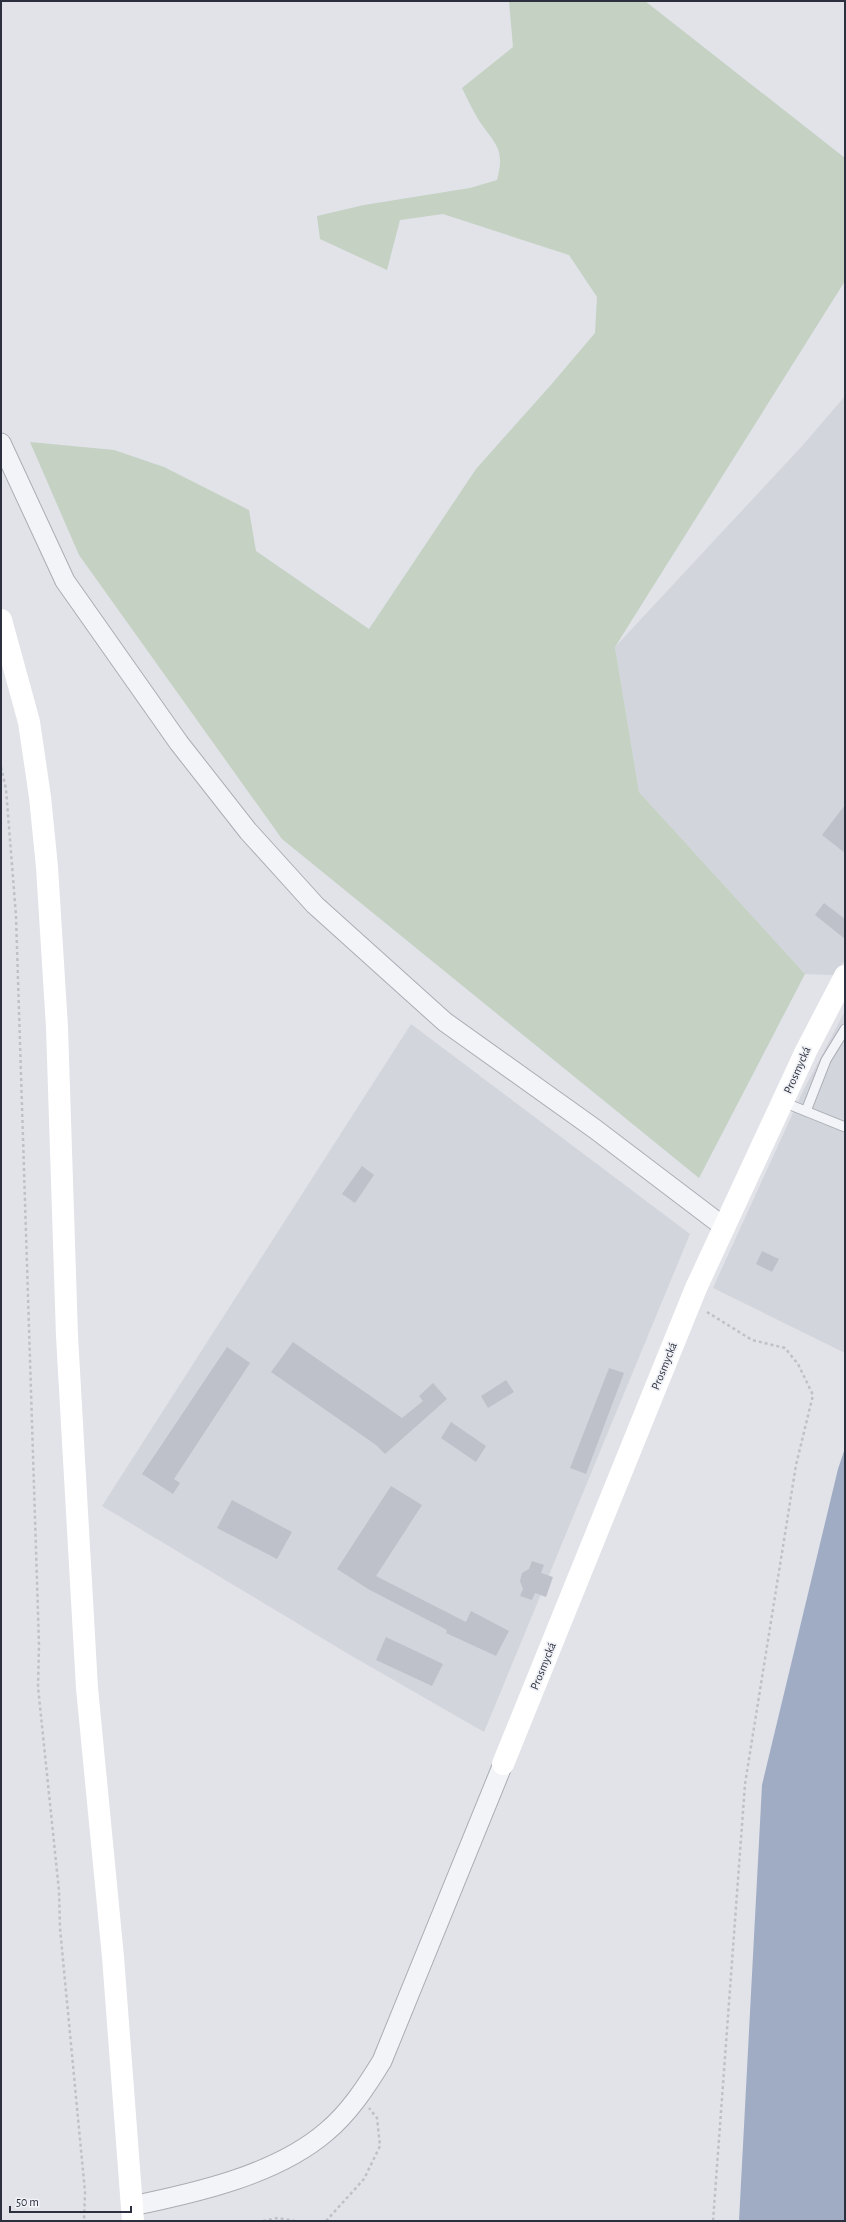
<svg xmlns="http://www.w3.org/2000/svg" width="846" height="2222" viewBox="0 0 846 2222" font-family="'Alegreya Sans',sans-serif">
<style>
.built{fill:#d3d5dd}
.green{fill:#c4d1c3}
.water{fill:#a0abc4}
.building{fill:#bfc1ca}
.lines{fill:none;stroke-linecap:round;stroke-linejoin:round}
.lane-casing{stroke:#aaadb5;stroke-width:11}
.street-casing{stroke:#aaadb5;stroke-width:21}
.path{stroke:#bfc1c7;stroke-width:2.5;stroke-dasharray:3 3;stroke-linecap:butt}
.lane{stroke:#f3f4f7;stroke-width:9}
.street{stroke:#f3f4f7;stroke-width:19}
.secondary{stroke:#fff;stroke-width:22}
.labels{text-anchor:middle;stroke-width:3.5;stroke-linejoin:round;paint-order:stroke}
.street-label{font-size:12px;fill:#2b2f3e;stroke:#f0f2f6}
</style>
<rect width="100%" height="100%" fill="#e1e3e8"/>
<!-- built -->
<g class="built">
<polygon points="845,396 845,960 833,975 805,974 639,792 615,647 803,445"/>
<polygon points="845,1011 845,1353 713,1288 803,1091"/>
<polygon points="411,1024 690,1234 484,1732 350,1655 102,1506"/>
</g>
<!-- green -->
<path class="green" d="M509,1H645L845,158V281L615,647L639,792L805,974L699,1178L282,839L79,555L30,442L114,450L164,467L249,510L256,551L369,629L476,469L550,386L595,333L597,297L569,255L443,214L400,220L387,270L320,239L317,216L364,205L470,188L497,180C506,147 494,144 478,119C472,109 467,98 462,88L513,47Z"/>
<!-- water -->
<polygon class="water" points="845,1448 845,2221 739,2221 762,1785 838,1469"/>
<!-- building -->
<g class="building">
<polygon points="845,805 845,853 822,835"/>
<polygon points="824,903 845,919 845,939 815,915"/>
<polygon points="362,1166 374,1175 355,1203 342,1194"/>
<polygon points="762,1251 779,1259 772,1272 756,1264"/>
<polygon points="293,1342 402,1418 423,1401 419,1396 433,1383 447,1399 385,1454 376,1445 271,1372"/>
<polygon points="227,1347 250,1363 174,1479 180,1483 173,1494 142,1474"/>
<polygon points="609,1368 624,1373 586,1474 570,1468"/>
<polygon points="506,1380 514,1392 488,1408 481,1396"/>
<polygon points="451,1422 486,1446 476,1462 441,1438"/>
<polygon points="391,1486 422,1505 376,1576 466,1622 471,1611 509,1631 496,1656 446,1633 447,1630 368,1589 337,1569"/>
<polygon points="232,1500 292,1532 277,1559 217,1528"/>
<polygon points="532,1561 544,1565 541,1573 553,1577 546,1597 535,1593 532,1600 520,1596 523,1589 520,1581 522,1573 529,1569"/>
<polygon points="386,1637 443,1664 432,1686 376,1660"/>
</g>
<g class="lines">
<!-- lane casing -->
<g class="lane-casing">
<g id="lane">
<polyline points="783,1102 845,1127"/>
<polyline points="806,1111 826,1060 845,1029"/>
</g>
</g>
<!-- street casing -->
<g class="street-casing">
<g id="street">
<polyline points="1,443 65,581 179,743 248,831 315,905 445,1022 595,1129 724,1227"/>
<path d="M132,2206C195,2193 276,2175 326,2132C349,2113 366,2087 382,2061L503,1764"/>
</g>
</g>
<!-- path -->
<g class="path">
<polyline points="1,767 6,789 16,916 39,1645 38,1687 59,1891 60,1928 85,2192 84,2221"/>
<polyline points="707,1312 752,1340 785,1348 798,1364 813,1395 796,1465 745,1784 713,2221"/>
<polyline points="263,2221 278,2218 295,2221"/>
<polyline points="326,2221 364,2179 380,2146 377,2118 369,2108"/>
</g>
<!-- lane -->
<use href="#lane" class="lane"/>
<!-- street -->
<use href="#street" class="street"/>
<!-- secondary -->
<g class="secondary">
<polyline points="1,620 29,722 40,797 47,867 57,1027 67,1336 87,1688 113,1957 133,2221"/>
<polyline points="503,1764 696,1288 806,1051 845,976"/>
</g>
</g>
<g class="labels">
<!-- street labels -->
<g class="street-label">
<text transform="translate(797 1070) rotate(-66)" y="4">Prosmycká</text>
<text transform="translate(664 1366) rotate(-68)" y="4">Prosmycká</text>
<text transform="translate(543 1666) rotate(-68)" y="4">Prosmycká</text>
</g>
</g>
<!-- border -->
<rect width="846" height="2222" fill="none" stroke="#2b2f3e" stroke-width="4"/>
<!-- scale -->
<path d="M10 2206v6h121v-6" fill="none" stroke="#2b2f3e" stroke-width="2"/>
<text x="16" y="2206" font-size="12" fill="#2b2f3e" stroke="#f0f2f6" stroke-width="3" paint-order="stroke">50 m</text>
</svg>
